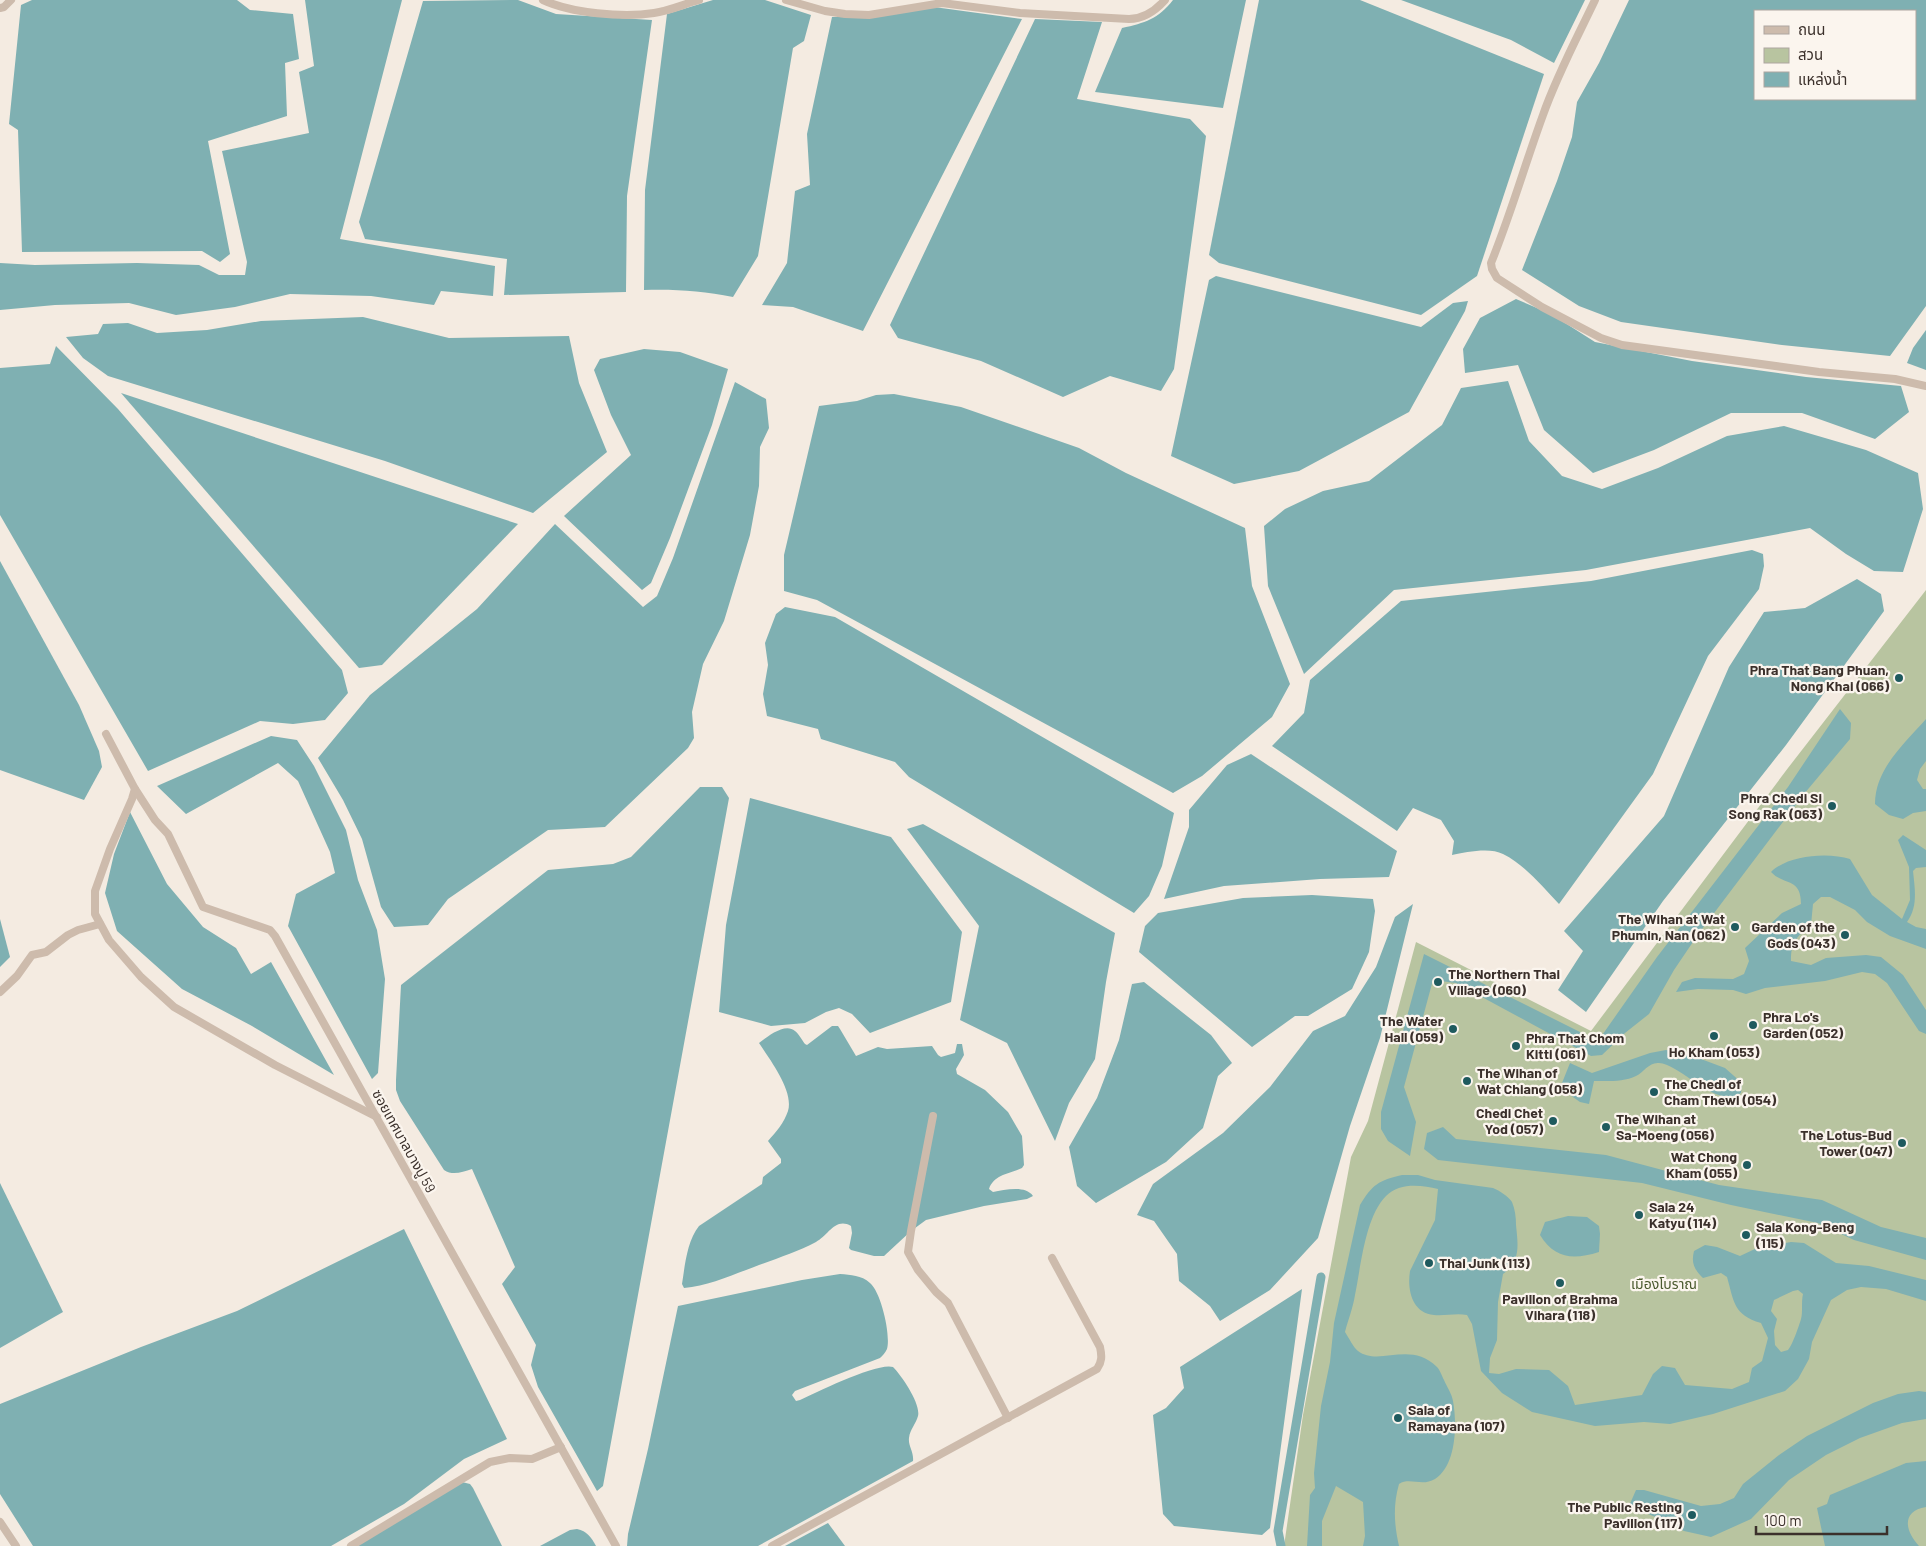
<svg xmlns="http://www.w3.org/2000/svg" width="1926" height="1546" viewBox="0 0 1926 1546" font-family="Barlow,'Noto Sans Thai',sans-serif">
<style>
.green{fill:#b8c4a0}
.water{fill:#7fb0b2;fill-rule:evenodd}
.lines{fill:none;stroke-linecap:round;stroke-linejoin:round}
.canal{stroke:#7fb0b2;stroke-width:9}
.street{stroke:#cdbbac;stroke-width:8}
.poi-dot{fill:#1f5a5e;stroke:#fbf5ee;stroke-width:2}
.labels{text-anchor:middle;stroke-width:4.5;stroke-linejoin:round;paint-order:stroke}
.poi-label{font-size:14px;font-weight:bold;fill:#3b302b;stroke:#fbf5ee;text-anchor:start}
.street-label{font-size:14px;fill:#3b302b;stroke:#fbf5ee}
.park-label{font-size:14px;fill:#4a5a2e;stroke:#fbf5ee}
</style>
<rect width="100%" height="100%" fill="#f4ebe1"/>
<!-- green -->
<polygon class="green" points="1926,590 1926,1546 1284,1546 1303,1415 1351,1157 1368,1121 1416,942 1591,1031 1788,768"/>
<!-- water -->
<g class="water">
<polygon points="32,0 237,0 250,10 293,14 299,59 285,63 287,116 208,141 230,254 220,262 202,251 22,252 18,130 9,124 21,5"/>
<polygon points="305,0 402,0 340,239 495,266 493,296 441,291 434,305 371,296 290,294 235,307 176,315 129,303 55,305 0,310 0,263 35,265 137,263 199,265 219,275 245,275 247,262 222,151 309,133 299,72 314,66"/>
<polygon points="518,0 556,14 652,20 627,196 626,292 504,295 507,259 365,239 359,222 423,1"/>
<path d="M713,0H765L811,15L804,41L793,48L758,256L733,297C703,291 675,289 644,290L645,190L667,14Z"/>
<path d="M1173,0H1246L1223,108L1095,92L1122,28C1145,23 1158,19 1173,0Z"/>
<polygon points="1259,0 1360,0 1544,74 1477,276 1421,315 1219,263 1209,255"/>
<polygon points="1401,0 1585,0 1554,63 1511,40"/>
<path d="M1629,0H1926V306L1890,356L1782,345L1621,322L1579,306L1522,270L1557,181L1572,137L1577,102L1599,63ZM1755,11H1915V99H1755Z"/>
<path d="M934,7L1022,19L863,331L793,307L762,305L787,263L795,191L810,185L807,134L832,17C867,17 900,14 934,7Z"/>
<polygon points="1035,19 1102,22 1077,99 1190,119 1206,136 1174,369 1161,391 1110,376 1063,397 981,361 898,338 890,325"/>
<polygon points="1216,276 1421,327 1453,303 1468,301 1465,311 1409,412 1299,471 1234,484 1171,456 1209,280"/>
<polygon points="1516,299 1551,314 1595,342 1692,361 1806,377 1901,386 1909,412 1875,439 1802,413 1731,413 1654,450 1593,473 1544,430 1518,365 1465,373 1463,349 1480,318"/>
<polygon points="363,317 449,338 569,336 579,383 607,452 533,513 385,461 108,376 83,358 66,337 98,334 103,324 128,323 157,333 207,330 261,321"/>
<polygon points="1926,330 1926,370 1907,363 1913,348"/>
<polygon points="56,346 118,409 342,670 348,693 325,720 293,724 260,721 148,771 0,515 0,368 50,364"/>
<polygon points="644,349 680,352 728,369 712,425 670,538 651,583 642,590 564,516 631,455 611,415 594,370 600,359"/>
<polygon points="1508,381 1529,441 1562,476 1602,489 1658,468 1727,436 1784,426 1866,450 1918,473 1923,509 1903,572 1874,571 1846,554 1810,528 1586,570 1394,590 1304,674 1268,586 1264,526 1285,509 1323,491 1369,481 1442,425 1461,388"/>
<polygon points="735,382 766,399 769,428 760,447 759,486 750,535 724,621 703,664 692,712 694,738 688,748 605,827 548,830 448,899 428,925 394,927 381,907 362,839 343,800 318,758 370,695 477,609 555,524 643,607 657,596 673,558"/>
<polygon points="121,393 518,524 382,665 359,668"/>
<polygon points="894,394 961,407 1079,448 1126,473 1245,528 1252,586 1290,684 1272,717 1202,776 1173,793 817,600 784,591 784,555 819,406 857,401 876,395"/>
<path d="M1752,550L1763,554L1764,566L1759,589L1708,656L1653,774L1559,904C1542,886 1525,865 1503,854C1490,847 1466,852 1452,855L1454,841L1441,820L1413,808L1397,831L1272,746L1304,713L1310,680L1401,601L1591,581Z"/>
<polygon points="0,561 79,705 99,751 102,767 84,800 0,770"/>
<polygon points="1857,579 1881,594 1884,611 1786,745 1663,901 1586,1012 1558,990 1583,951 1564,931 1664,816 1729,667 1764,612 1805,608"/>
<polygon points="785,607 835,617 1174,813 1162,866 1149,896 1134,913 909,777 895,762 821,739 818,729 767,716 763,694 768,665 765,643 776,614"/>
<polygon points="1840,709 1851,723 1850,739 1804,794 1699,933 1674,970 1649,1014 1625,1033 1602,1055 1591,1056 1456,983 1433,980 1404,1087 1416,1122 1410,1156 1388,1141 1381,1129 1381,1112 1424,954 1598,1041 1657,957 1788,787"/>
<path d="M1926,719V761L1920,769L1917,780L1923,789H1926V811L1913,813L1903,819L1889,815L1875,804C1875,769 1904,744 1926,719Z"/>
<polygon points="271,736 297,740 314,766 346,830 358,880 377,930 385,979 378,1073 372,1079 288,926 296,894 335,873 330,852 298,781 278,763 186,814 157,786"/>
<polygon points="1251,754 1397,851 1389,877 1320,879 1224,886 1164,899 1189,827 1189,810 1227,765"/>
<path d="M700,787H722L729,798L603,1486L597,1491L538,1387L531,1365L536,1345L502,1284L515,1267L472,1169C462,1172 453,1176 444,1170L400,1101L396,1090V1080L401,985L548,870L613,864L631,857Z"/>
<polygon points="750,798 891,837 962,932 951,1002 870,1033 852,1014 839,1008 826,1012 805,1023 771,1026 719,1012 726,925"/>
<polygon points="130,812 167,884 203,927 236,948 251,974 271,962 334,1075 252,1026 182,989 117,931 105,893 114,854"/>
<polygon points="923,824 1115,933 1106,982 1095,1059 1069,1103 1055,1141 1007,1043 960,1020 979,926 907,829"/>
<path d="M1903,835L1926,850V867L1916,868L1913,871C1915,890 1918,907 1907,922L1916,927L1926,929V949L1890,936L1867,922L1855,910L1830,897H1821L1813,904L1811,925C1796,938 1791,941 1791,961L1811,965L1826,958L1866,955L1881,957L1903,975L1926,1010V1034L1919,1031L1887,983L1875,974L1862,972L1825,981L1765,988L1746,994L1733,990L1698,989L1676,992L1682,982L1695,978L1733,979L1744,974L1749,961L1745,948L1782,913L1801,904C1801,877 1784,886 1771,872C1788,855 1828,852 1850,859L1872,895L1902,919L1910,900L1909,867L1898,840Z"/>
<polygon points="1312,895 1373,899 1375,911 1369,952 1352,989 1308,1016 1295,1016 1252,1047 1139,952 1145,926 1158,913 1243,898"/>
<polygon points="1413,904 1380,1038 1350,1126 1318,1238 1270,1290 1220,1321 1210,1306 1179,1281 1177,1254 1154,1221 1137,1215 1153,1184 1223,1133 1270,1087 1313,1031 1345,1016 1376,967 1395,917"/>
<polygon points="0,919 10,957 0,967"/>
<polygon points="1144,982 1211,1035 1232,1063 1218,1076 1203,1128 1166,1162 1096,1203 1077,1186 1069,1147 1097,1098 1119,1040 1132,984"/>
<path d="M832,1026H838L840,1029L856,1056L878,1047L887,1049L932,1046L938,1055L941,1057L955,1053L957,1044H962L964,1055L956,1069L957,1074L985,1090L1008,1112L1022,1136L1024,1165L1022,1168C1010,1174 994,1174 989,1189L993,1192C1005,1190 1025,1185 1033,1196L1027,1199L984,1206L926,1220L911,1231L884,1256H874L851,1250L849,1248L852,1233L851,1226C835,1217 828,1236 816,1242C797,1252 775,1259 754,1267C732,1275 708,1286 684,1288L682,1284C685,1265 687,1241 699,1226L762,1184L763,1177L781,1163V1159L768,1141C776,1132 784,1123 788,1111C794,1091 770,1060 759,1043C767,1037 785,1022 795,1031C799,1034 802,1040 805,1044L807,1045Z"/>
<path d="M1666,1050L1693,1056L1725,1068L1742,1083L1741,1093C1716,1110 1681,1064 1659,1063C1649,1062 1644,1072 1636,1076C1624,1082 1608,1081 1594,1081L1589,1104L1580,1102L1560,1088L1570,1063L1592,1073L1650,1053Z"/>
<polygon points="1443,1127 1456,1139 1606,1155 1719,1185 1822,1200 1881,1227 1926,1238 1926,1260 1854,1240 1818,1223 1731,1205 1642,1183 1438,1160 1424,1149 1427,1133"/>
<path d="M1402,1175H1418L1435,1180L1493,1188C1500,1191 1508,1196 1512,1202C1515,1209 1516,1217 1516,1225C1518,1245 1521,1261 1503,1274L1498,1302L1497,1340L1490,1358L1489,1373L1499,1374L1516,1369L1549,1370L1568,1386L1575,1405L1642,1395L1653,1374L1662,1366L1675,1368L1685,1385L1732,1389L1749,1382L1752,1368L1762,1361L1768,1338L1761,1323C1733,1315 1734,1301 1727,1277L1721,1273L1703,1278C1694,1269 1691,1263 1694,1251L1705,1245L1717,1247L1740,1256L1757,1248L1791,1242L1804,1243L1836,1263L1869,1266L1926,1280V1301L1886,1289L1861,1287L1847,1290L1831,1300L1812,1342L1809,1359L1798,1379L1785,1391L1713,1414L1670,1424L1644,1422L1595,1426L1532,1412L1502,1393L1481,1371L1472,1324L1467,1315C1456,1313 1445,1316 1434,1315C1412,1313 1407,1290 1410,1271L1435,1220L1438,1189C1422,1185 1399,1182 1386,1196C1365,1217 1361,1266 1355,1295C1353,1308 1348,1320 1345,1332C1349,1338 1353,1347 1358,1351C1379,1367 1410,1340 1437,1367C1440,1370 1442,1376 1444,1380C1447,1387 1452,1394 1453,1401C1457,1423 1457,1465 1435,1479C1422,1487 1410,1477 1399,1484C1393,1505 1394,1524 1399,1546H1363L1365,1536L1363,1502L1336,1486L1322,1521V1546H1307L1310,1495L1315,1488L1314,1473L1321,1406L1330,1362L1334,1323L1360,1205C1372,1185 1379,1180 1402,1175ZM1798,1290L1803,1294C1801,1303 1803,1312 1801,1319C1799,1326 1792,1346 1788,1350L1781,1352L1775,1345L1774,1331L1777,1319L1771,1311L1774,1300L1793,1291Z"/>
<polygon points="0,1183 63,1312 0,1348"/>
<path d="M1568,1216L1587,1217L1599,1226L1600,1234L1599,1252C1573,1260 1555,1259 1540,1235L1545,1222Z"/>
<polygon points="404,1229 507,1439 464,1459 404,1504 331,1546 33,1546 0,1494 0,1404 141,1347 237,1311"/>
<path d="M840,1274C851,1275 861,1275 870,1283C881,1292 891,1335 887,1349C885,1353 883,1355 880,1358L795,1391L792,1395L796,1401L800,1400C817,1392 878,1362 893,1367C902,1376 921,1404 918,1416C916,1424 910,1429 909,1438C908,1446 914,1452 913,1461L758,1546H627L628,1534L648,1449L678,1306L802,1280Z"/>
<polygon points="1302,1289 1270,1528 1262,1535 1174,1526 1163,1514 1153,1415 1166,1408 1184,1388 1180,1367"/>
<polygon points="1919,1391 1926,1392 1926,1419 1902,1423 1860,1438 1826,1455 1789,1480 1751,1519 1711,1537 1684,1531 1665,1521 1629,1506 1636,1490 1644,1490 1701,1506 1720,1504 1734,1498 1743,1484 1779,1455 1807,1436 1873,1403 1898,1394"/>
<path d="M1926,1461V1507C1901,1511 1905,1531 1919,1546H1825L1817,1508L1827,1504L1830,1495L1906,1463Z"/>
<polygon points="462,1482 470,1484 473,1488 502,1546 355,1546"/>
<polygon points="828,1523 845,1546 785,1546"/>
<path d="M577,1529C587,1531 591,1537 596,1546H540L570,1530Z"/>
</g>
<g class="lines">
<!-- canal -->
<polyline class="canal" points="1281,1546 1278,1531 1321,1277"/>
<!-- street -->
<g class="street">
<path d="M543,0C571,13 623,18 654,13C669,11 684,4 699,0"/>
<path d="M786,0L825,11L845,14L869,15L942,3L1020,13L1129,19C1144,19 1155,11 1165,0"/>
<path d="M1595,0C1577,38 1557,75 1543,115C1525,164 1511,214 1491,263L1492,269L1497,278L1542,307L1601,338L1622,345L1819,372L1895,379L1926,386"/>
<polyline points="0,8 4,7 11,0"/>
<polyline points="106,734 135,789 132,799 110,849 95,891 95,914 109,940 141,977 174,1007 275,1065 377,1117"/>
<polyline points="135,789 155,820 168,834 203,907 270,930 275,936 616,1546"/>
<polyline points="0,992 17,976 32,955 46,952 68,935 78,930 100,924"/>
<polyline points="933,1116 911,1231 908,1252 918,1270 936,1292 948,1303 1008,1418"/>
<polyline points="0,1522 16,1546"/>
<polyline points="351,1546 490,1462 510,1458 532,1459 561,1447"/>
<path d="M772,1546L1097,1369C1102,1362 1102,1356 1100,1347L1052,1258"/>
</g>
</g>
<!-- markers -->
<g class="poi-dot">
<circle cx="1899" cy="678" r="5"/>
<circle cx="1832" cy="806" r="5"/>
<circle cx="1735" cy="927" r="5"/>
<circle cx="1845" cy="935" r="5"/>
<circle cx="1438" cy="982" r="5"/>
<circle cx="1753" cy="1025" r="5"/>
<circle cx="1453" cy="1029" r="5"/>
<circle cx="1714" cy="1036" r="5"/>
<circle cx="1516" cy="1046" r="5"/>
<circle cx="1467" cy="1081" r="5"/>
<circle cx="1654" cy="1092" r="5"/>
<circle cx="1553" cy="1121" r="5"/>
<circle cx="1606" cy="1127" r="5"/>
<circle cx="1902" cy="1143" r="5"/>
<circle cx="1747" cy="1165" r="5"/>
<circle cx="1639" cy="1215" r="5"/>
<circle cx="1746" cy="1235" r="5"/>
<circle cx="1429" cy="1263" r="5"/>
<circle cx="1560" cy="1283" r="5"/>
<circle cx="1398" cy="1418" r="5"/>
<circle cx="1692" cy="1515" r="5"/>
</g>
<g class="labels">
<!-- poi labels -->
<g class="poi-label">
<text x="1889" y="675" text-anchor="end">Phra That Bang Phuan,<tspan x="1889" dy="16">Nong Khai (066)</tspan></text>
<text x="1822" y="803" text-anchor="end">Phra Chedi Si<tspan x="1822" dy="16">Song Rak (063)</tspan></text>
<text x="1725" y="924" text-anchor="end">The Wihan at Wat<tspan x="1725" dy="16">Phumin, Nan (062)</tspan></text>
<text x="1835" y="932" text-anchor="end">Garden of the<tspan x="1835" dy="16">Gods (043)</tspan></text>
<text x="1448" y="979">The Northern Thai<tspan x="1448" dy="16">Village (060)</tspan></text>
<text x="1763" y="1022">Phra Lo's<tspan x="1763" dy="16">Garden (052)</tspan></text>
<text x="1443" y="1026" text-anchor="end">The Water<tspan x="1443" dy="16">Hall (059)</tspan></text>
<text x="1526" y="1043">Phra That Chom<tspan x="1526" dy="16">Kitti (061)</tspan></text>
<text x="1714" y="1057" text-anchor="middle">Ho Kham (053)</text>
<text x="1477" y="1078">The Wihan of<tspan x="1477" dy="16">Wat Chiang (058)</tspan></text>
<text x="1664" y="1089">The Chedi of<tspan x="1664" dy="16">Cham Thewi (054)</tspan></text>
<text x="1543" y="1118" text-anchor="end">Chedi Chet<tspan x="1543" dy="16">Yod (057)</tspan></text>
<text x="1616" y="1124">The Wihan at<tspan x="1616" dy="16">Sa-Moeng (056)</tspan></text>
<text x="1892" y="1140" text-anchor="end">The Lotus-Bud<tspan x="1892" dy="16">Tower (047)</tspan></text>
<text x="1737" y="1162" text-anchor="end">Wat Chong<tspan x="1737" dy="16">Kham (055)</tspan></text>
<text x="1649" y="1212">Sala 24<tspan x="1649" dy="16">Katyu (114)</tspan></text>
<text x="1756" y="1232">Sala Kong-Beng<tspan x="1756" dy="16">(115)</tspan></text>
<text x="1439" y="1268">Thai Junk (113)</text>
<text x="1560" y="1304" text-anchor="middle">Pavillon of Brahma<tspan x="1560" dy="16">Vihara (118)</tspan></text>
<text x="1408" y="1415">Sala of<tspan x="1408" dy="16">Ramayana (107)</tspan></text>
<text x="1682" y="1512" text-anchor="end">The Public Resting<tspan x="1682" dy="16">Pavillon (117)</tspan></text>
</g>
<!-- street labels -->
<g class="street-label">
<text transform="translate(404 1141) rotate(61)" y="5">ซอยเทศบาลบางปู 59</text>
</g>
<!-- park labels -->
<g class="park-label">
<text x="1664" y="1289">เมืองโบราณ</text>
</g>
</g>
<!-- legend -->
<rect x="1754" y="10" width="162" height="90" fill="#fbf5ee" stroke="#aea6a0"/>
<rect x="1764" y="26" width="25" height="8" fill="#cdbbac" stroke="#aea6a0"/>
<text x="1798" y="35" font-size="15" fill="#3b302b">ถนน</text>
<rect x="1764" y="48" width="25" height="15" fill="#b8c4a0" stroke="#aea6a0"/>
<text x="1798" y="60" font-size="15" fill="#3b302b">สวน</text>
<rect x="1764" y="72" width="25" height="15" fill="#7fb0b2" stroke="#aea6a0"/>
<text x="1798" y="85" font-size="15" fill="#3b302b">แหล่งน้ำ</text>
<!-- scale -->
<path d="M1756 1526v8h131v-8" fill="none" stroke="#3b302b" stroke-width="2.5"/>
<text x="1764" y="1526" font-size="15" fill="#3b302b" stroke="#fbf5ee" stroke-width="4" paint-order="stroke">100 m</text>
</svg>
